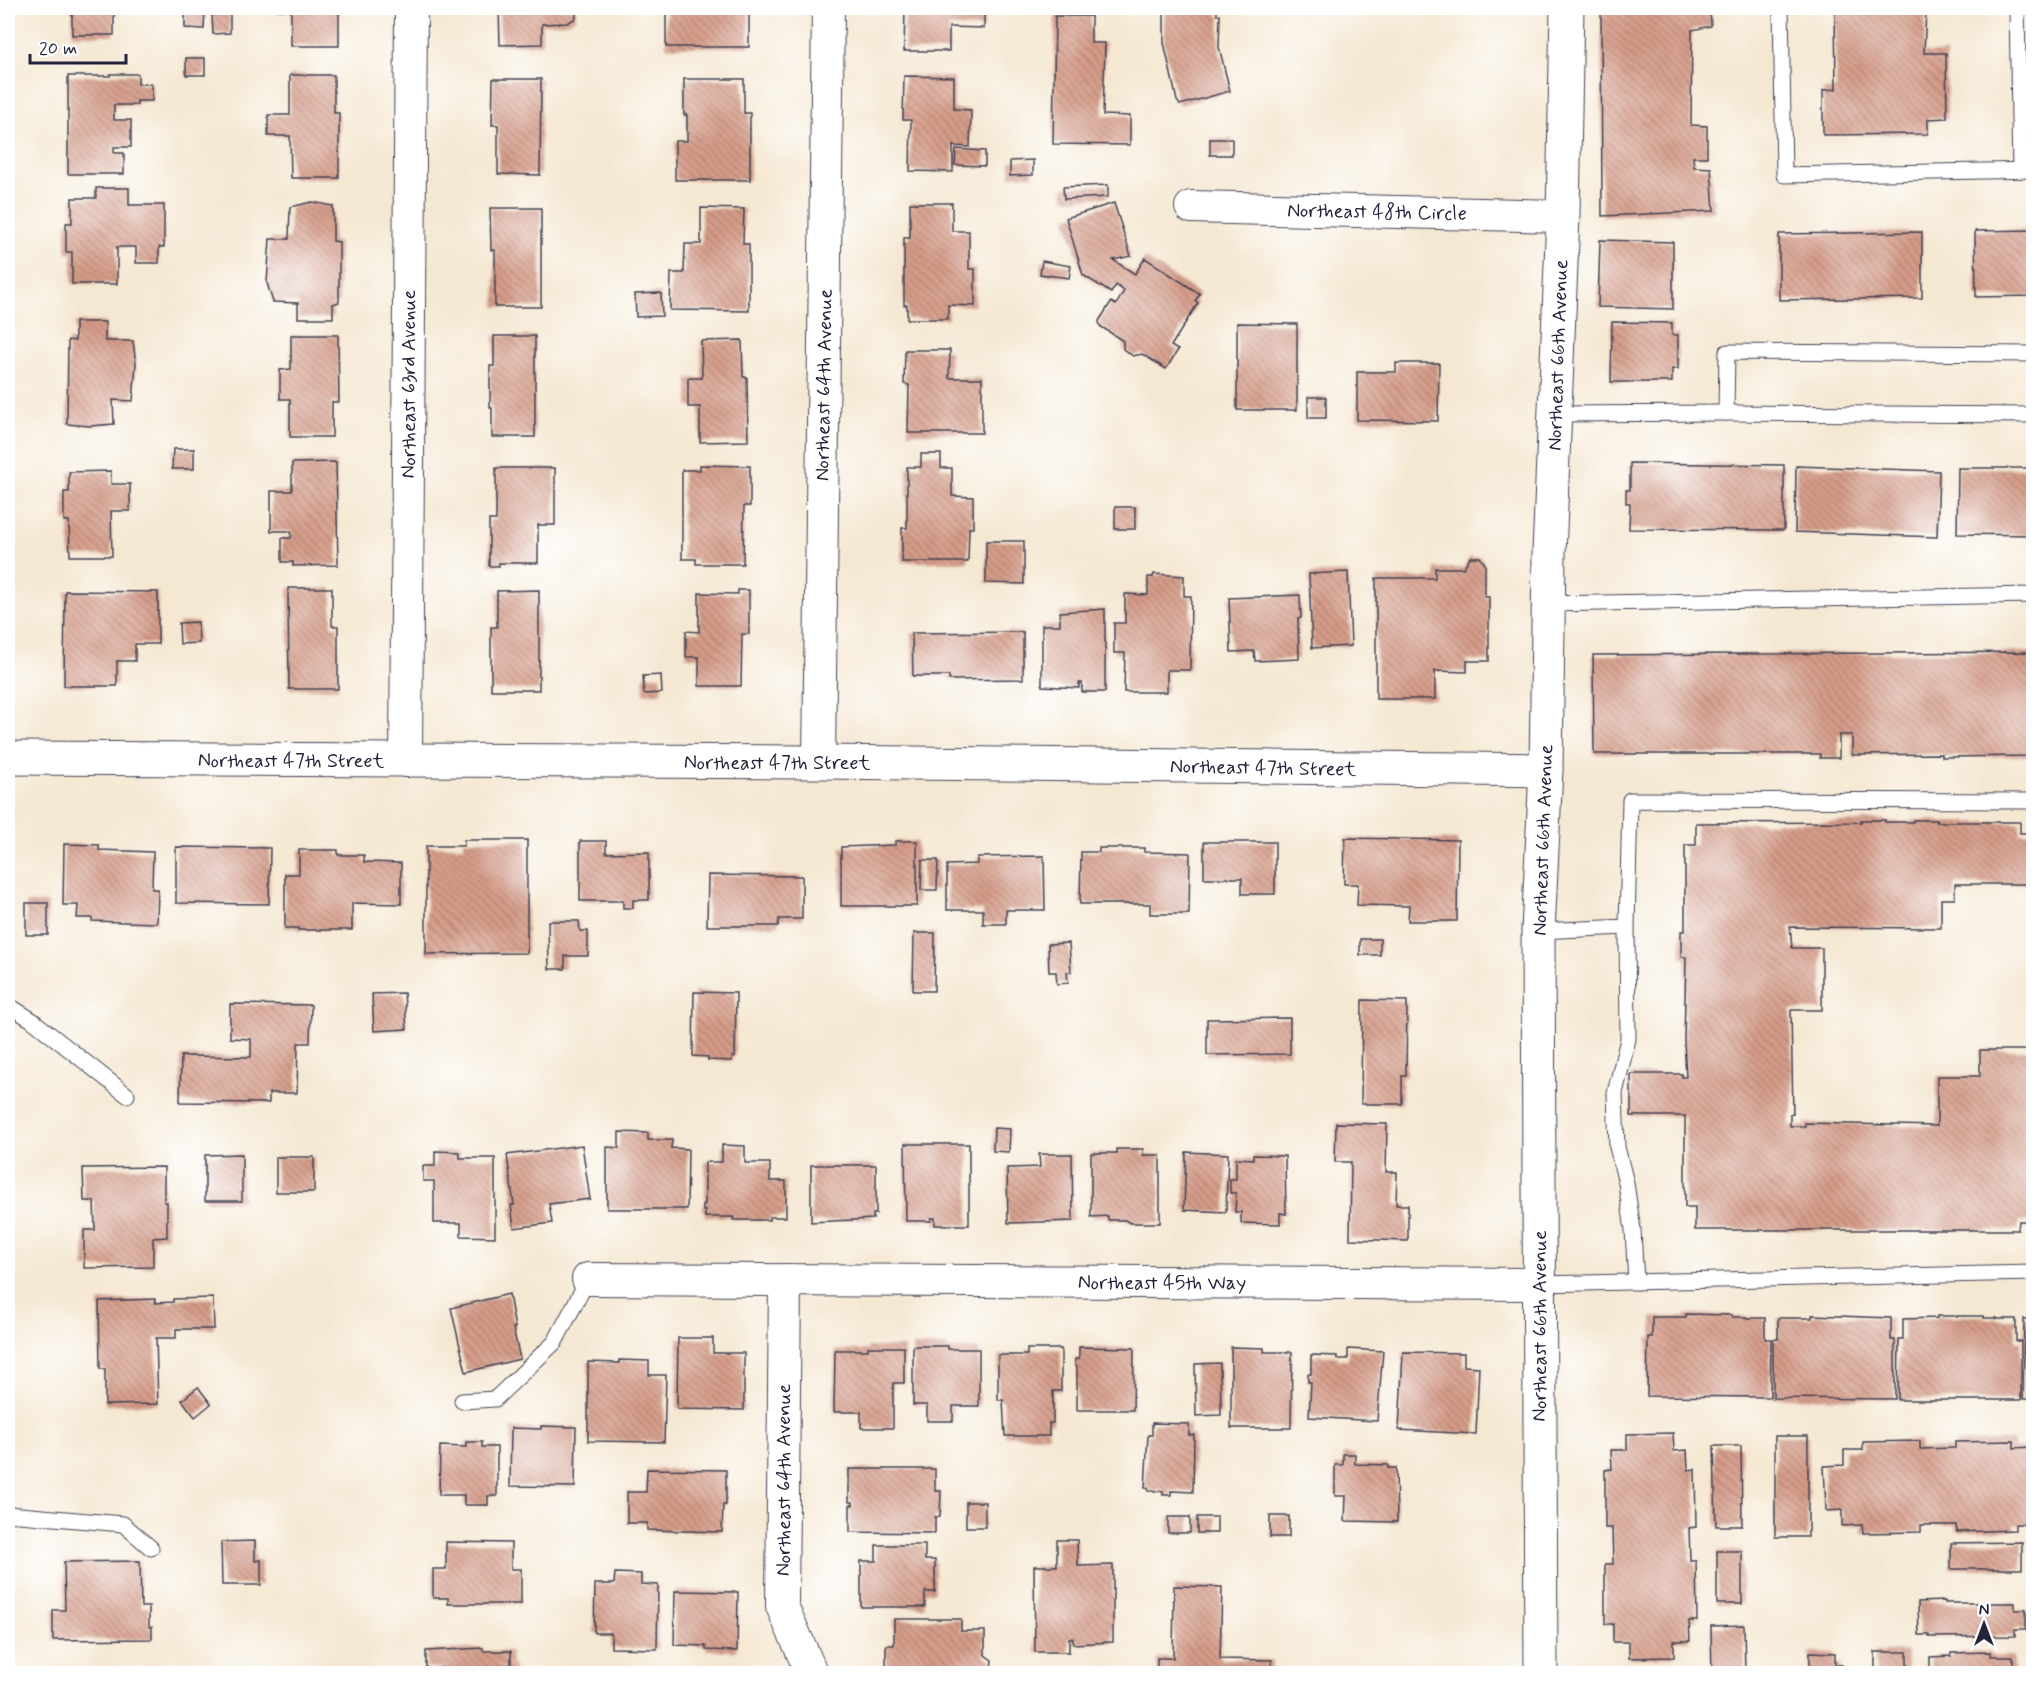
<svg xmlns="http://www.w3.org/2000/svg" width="2041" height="1681" viewBox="0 0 2041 1681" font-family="Mynerve,sans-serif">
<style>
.building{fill:url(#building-back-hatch)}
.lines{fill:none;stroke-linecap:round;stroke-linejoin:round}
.service-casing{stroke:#424052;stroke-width:17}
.minor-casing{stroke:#424052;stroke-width:34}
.tertiary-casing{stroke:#424052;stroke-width:35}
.service{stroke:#fff;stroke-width:15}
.minor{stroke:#fff;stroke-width:32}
.tertiary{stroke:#fff;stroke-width:33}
.labels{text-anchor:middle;stroke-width:4.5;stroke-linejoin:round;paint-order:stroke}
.street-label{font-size:20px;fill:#22223b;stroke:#fff}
</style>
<defs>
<pattern id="building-back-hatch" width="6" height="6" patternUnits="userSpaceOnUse" patternTransform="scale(1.5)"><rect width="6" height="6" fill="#d69c89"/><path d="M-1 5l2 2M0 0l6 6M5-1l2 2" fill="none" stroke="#ad7f71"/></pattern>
</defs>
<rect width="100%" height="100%" fill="#fff"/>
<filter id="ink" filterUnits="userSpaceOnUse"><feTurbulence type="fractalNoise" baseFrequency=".0167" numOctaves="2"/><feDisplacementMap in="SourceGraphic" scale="12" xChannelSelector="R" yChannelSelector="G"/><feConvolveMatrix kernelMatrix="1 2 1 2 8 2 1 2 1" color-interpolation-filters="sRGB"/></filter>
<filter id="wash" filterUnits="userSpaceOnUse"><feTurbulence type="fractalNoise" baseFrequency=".008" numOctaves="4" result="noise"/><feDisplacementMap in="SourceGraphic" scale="24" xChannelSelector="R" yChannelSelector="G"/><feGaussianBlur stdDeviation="1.35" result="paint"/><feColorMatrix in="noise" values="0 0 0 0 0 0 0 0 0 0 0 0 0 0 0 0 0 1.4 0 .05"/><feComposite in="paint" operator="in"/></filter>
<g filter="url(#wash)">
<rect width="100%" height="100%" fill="#f5e8d3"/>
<g id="blocks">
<!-- building -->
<g class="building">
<rect x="72" y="8" width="42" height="27"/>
<polygon points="185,8 205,8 204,29 185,28"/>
<polygon points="277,8 339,8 339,46 291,46 291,10 277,10"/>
<polygon points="499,8 576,8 576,18 567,23 542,24 542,44 500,45"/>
<polygon points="684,8 749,8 749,47 666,47 666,11 684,11"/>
<polygon points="905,8 984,8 984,28 949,27 949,51 904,51"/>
<polygon points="1164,8 1217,8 1217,15 1220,15 1219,47 1230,91 1180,105 1177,101 1164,43"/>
<polygon points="1601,8 1693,8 1710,10 1711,26 1692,30 1691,125 1707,126 1707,157 1693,157 1694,167 1711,168 1714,211 1602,216"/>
<polygon points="1835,8 1946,8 1946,10 1926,10 1924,53 1946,53 1947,118 1928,119 1928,134 1823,135 1823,90 1836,89"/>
<polygon points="230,14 230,33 213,34 212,15"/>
<polygon points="1055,16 1091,16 1091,43 1105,43 1103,115 1130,116 1130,145 1053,144"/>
<rect x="186" y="58" width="19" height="17"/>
<polygon points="110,74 138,74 138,84 152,84 152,101 137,101 137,105 114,105 114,120 131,120 131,147 114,147 114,153 124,153 124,174 68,174 68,76 110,76"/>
<polygon points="290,75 334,75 334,113 339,113 339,178 291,178 290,136 268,136 268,115 290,115"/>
<polygon points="904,76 954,77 954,109 971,110 970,147 953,146 953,172 910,171 911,120 903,120"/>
<polygon points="493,79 541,79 540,175 498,174 498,125 492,125"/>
<polygon points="684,79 744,79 744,113 750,113 750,180 675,180 675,141 687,141 687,115 684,115"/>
<rect x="1210" y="139" width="22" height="16"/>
<polygon points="956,149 985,151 985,166 955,165"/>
<polygon points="1033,160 1033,175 1010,176 1010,161"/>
<polygon points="1108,185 1108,197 1064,199 1063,187"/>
<polygon points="96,188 129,188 129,205 164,205 164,247 159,247 159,263 136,263 136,247 117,247 117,284 72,284 72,252 66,252 66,223 72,223 72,198 96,198"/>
<polygon points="312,202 333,206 333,241 339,242 339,302 333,304 333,318 298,318 298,303 273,302 267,283 270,239 289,239 290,207"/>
<polygon points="910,203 952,203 952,231 969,231 969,269 975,269 975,306 948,305 948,319 907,319 907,305 904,305 904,238 910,238"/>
<polygon points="1114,203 1131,256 1113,260 1135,274 1145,258 1200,294 1195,301 1198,303 1171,346 1178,350 1166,369 1142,354 1133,356 1123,349 1123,341 1100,326 1099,321 1111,302 1116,305 1124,291 1116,285 1111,293 1083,275 1066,218"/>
<polygon points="490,208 541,208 541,307 495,307 495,250 491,250"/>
<polygon points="701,208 744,209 743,244 749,244 749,311 670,310 671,273 684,273 685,244 701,244"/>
<polygon points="2034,230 2034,296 1976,297 1975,231"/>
<polygon points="1922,232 1922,298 1779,300 1779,234"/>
<polygon points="1600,240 1673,242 1673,309 1598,307"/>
<polygon points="1042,261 1071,266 1069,278 1040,274"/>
<polygon points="661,293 662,316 636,317 635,294"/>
<polygon points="75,322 105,322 105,341 133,341 136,364 133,401 113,400 114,424 90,426 67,424 68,340 75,341"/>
<polygon points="1612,322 1672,323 1672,335 1678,335 1678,369 1672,369 1672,382 1611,382"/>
<polygon points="1237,323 1297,324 1297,410 1237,410"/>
<polygon points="291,335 338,335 339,402 332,402 332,437 290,437 290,399 280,399 280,370 291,369"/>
<polygon points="494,336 535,336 535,437 492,437 492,408 490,408 490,366 494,366"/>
<polygon points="742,340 743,377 747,377 748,441 700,442 700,407 688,407 688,378 702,378 701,341"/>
<polygon points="905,350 950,350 949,378 982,378 982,433 908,433 909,385 904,384"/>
<polygon points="1396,363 1439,363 1438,421 1357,420 1357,372 1396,372"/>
<rect x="1308" y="397" width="18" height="21"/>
<polygon points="173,449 194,449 194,469 172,469"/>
<polygon points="921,454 941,454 941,468 952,468 952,496 973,497 973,528 969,528 968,562 902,562 902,528 907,528 907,467 921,467"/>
<polygon points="336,462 338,565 293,566 293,562 282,562 282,538 291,538 291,531 271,531 271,491 292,491 292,463"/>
<polygon points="1630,463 1784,465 1784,530 1629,529 1630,503 1626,503 1626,490 1630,490"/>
<polygon points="700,465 750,466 750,506 744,506 743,564 696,564 696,559 682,559 682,470 700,470"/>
<polygon points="1796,466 1939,471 1937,537 1795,532"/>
<polygon points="496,468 555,468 555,525 538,525 538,563 499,563 499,566 489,566 489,520 496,520"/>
<polygon points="1958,468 2034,468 2034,535 1957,534"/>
<polygon points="111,471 111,484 130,484 130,511 111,511 112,556 70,556 69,521 64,521 64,492 69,492 69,472"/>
<rect x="1115" y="507" width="20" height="22"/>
<polygon points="986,541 1024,541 1024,584 986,583"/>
<polygon points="1470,557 1480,557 1485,564 1485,597 1489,597 1489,661 1467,661 1467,672 1435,671 1435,699 1376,699 1376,578 1435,578 1435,568 1463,568"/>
<polygon points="1348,572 1351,646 1312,648 1309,574"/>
<polygon points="1154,574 1184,576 1184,596 1191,596 1190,670 1167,670 1167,692 1124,692 1125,653 1114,653 1114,623 1125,623 1125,594 1148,595 1148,577 1153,577"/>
<polygon points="288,588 332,588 332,626 338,626 338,689 289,689"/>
<polygon points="539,590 539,690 491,690 491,627 497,627 497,591"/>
<polygon points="738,590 749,590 749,634 742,634 741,686 699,686 699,657 686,657 686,631 699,632 699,593 738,594"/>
<polygon points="65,591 158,592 158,644 135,644 135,661 117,661 117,686 64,686"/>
<polygon points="1300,595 1301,618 1298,619 1299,659 1255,661 1254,651 1231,652 1229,598"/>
<polygon points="1105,609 1105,692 1082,692 1082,683 1079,683 1079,688 1042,686 1042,625 1060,625 1060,612"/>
<polygon points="198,622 199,643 180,644 179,623"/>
<polygon points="1023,632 1023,679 949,680 949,676 913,676 912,633"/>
<polygon points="2034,652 2034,756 1942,757 1942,754 1852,755 1852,735 1839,735 1839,758 1820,758 1820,754 1594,754 1593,655"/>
<polygon points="661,675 662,693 644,694 643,676"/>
<polygon points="1861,820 1885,820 1885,822 1913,822 1913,820 1937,820 1937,822 2020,822 2020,833 2034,833 2034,884 1955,884 1955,899 1941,899 1941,928 1790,927 1792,948 1822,948 1822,1010 1791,1010 1793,1114 1790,1114 1790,1126 1805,1126 1805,1123 1937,1126 1937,1076 1980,1076 1980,1050 2034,1050 2034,1221 2019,1221 2018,1230 1695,1230 1695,1207 1685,1207 1685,1116 1631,1116 1631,1074 1682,1074 1682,1077 1686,1077 1684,1040 1686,957 1681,957 1681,931 1685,931 1685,845 1696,845 1696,823 1861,822"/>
<polygon points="1345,838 1458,840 1457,921 1408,921 1409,906 1357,905 1358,884 1344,884"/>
<polygon points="464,840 527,840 527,953 426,954 426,846 464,846"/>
<polygon points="580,841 606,841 606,853 649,852 649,900 633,900 633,908 623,908 623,901 580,901"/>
<polygon points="895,841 917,841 917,906 841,906 841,847 895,845"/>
<polygon points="1204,842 1275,842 1275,894 1242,894 1242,878 1204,878"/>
<polygon points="64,844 99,845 99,850 153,852 152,889 158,889 157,923 92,921 92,918 77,918 78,905 63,905"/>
<polygon points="176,847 270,848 269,904 176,903"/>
<polygon points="1099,848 1144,848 1144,852 1190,853 1189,914 1150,914 1150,904 1080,904 1081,852 1099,852"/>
<polygon points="299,850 338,850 338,855 364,855 364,862 401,863 401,904 352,903 352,930 298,930 298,928 285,928 285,874 299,874"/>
<polygon points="1044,856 1045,910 1006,910 1006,924 983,924 983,910 947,910 947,865 977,864 977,857"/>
<polygon points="922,860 938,860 937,890 921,890"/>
<polygon points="708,875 802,876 802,919 779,919 778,926 707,926"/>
<rect x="26" y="903" width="22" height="32"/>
<polygon points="548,921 579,921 580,931 588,931 588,956 565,956 565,969 549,969"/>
<polygon points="914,933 935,933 934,991 913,991"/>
<rect x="1360" y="939" width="20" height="16"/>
<polygon points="1069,943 1071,972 1067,972 1068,983 1057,984 1056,972 1049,972 1048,944"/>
<polygon points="694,992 736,993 735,1057 732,1057 732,1061 708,1060 708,1057 693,1056"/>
<polygon points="404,993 407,1029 374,1031 372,994"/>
<polygon points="1362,1000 1407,1001 1406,1076 1402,1076 1402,1104 1361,1104"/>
<polygon points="230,1004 311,1005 310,1043 298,1043 297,1093 269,1093 269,1103 180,1102 181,1056 251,1057 251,1039 230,1038"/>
<polygon points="1290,1018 1290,1054 1207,1055 1207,1019"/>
<polygon points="1336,1123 1387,1124 1386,1172 1397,1172 1396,1205 1408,1205 1408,1241 1350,1239 1351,1162 1335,1162"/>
<polygon points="994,1128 1010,1129 1009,1152 993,1151"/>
<polygon points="619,1132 648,1133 648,1140 672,1140 671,1148 688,1149 687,1209 607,1209 607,1147 619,1148"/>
<polygon points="905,1144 969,1144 969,1225 935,1225 935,1218 931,1218 931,1221 906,1221"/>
<polygon points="582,1145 590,1199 549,1204 552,1223 514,1228 511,1205 514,1205 507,1155"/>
<polygon points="722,1145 745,1146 745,1163 770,1163 770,1181 786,1181 786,1217 770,1217 770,1220 733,1220 734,1217 705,1217 705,1211 703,1211 703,1204 705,1204 705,1162 722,1162"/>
<polygon points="1117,1149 1143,1149 1143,1155 1160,1155 1160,1223 1130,1223 1125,1220 1108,1220 1108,1216 1091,1217 1091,1153 1117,1153"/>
<polygon points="435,1151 460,1152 460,1158 495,1158 495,1237 461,1236 461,1223 434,1223 434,1181 423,1181 423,1166 435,1166"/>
<polygon points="1186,1152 1228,1154 1226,1212 1184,1210"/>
<polygon points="242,1154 242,1201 205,1201 205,1155"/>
<polygon points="1039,1154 1072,1154 1073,1221 1008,1223 1007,1168 1040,1167"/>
<polygon points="1253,1155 1285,1156 1286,1214 1280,1213 1280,1224 1241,1223 1241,1212 1235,1212 1236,1193 1230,1193 1230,1179 1236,1179 1236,1158 1253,1159"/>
<rect x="276" y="1157" width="38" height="35"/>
<polygon points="811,1165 876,1165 876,1214 873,1214 873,1219 811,1222"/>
<polygon points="164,1167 164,1202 167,1202 167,1237 153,1238 153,1267 84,1268 84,1230 95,1230 94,1201 84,1201 83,1168"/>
<polygon points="509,1294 515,1328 513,1328 520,1359 466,1372 451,1308"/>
<polygon points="213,1298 214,1329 176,1329 176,1338 156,1338 158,1404 105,1405 105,1369 100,1369 99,1301 155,1299 155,1303 173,1302 173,1299"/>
<polygon points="1686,1314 1732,1315 1732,1317 1746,1317 1746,1318 1765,1318 1765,1339 1771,1339 1770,1397 1647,1396 1648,1337 1652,1337 1652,1317 1686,1317"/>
<polygon points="1812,1315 1891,1318 1891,1340 1895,1340 1895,1399 1773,1398 1773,1339 1778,1339 1778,1318 1812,1318"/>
<polygon points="1937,1316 1983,1316 1983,1318 1997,1318 1997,1319 2016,1319 2016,1341 2021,1341 2021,1400 1898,1400 1899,1339 1903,1339 1903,1319 1937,1318"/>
<polygon points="2024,1319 2034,1319 2034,1399 2023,1399"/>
<polygon points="678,1338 713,1338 713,1353 744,1353 744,1410 677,1409"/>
<polygon points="913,1346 948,1346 948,1349 979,1349 979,1406 953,1406 953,1421 927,1421 927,1405 913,1405"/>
<polygon points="868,1347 904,1347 904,1383 893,1383 893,1428 861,1428 861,1412 834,1412 835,1350 868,1350"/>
<polygon points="1079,1347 1134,1348 1133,1410 1077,1410 1077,1366 1075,1366 1075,1359 1079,1359"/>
<polygon points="1231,1347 1264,1348 1264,1352 1292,1352 1291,1428 1231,1428"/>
<polygon points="1027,1349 1061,1349 1061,1391 1053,1391 1053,1423 1049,1423 1049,1436 1005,1436 1003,1400 998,1400 998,1355 1027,1355"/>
<polygon points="1348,1349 1383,1351 1377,1421 1309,1417 1311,1382 1308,1382 1308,1374 1311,1374 1311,1355 1337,1356 1337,1359 1348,1359"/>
<polygon points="1403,1352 1464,1353 1464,1366 1479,1367 1476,1434 1399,1430"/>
<polygon points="619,1360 649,1361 649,1375 666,1375 664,1442 588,1441 588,1362 619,1363"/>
<polygon points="1220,1363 1221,1415 1196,1416 1195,1364"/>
<polygon points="198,1387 211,1404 195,1417 182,1400"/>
<polygon points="1152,1423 1189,1424 1189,1435 1194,1435 1193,1492 1171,1491 1171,1495 1163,1495 1163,1491 1148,1491 1148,1488 1145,1488 1148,1435 1152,1435"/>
<polygon points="541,1426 576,1427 575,1487 510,1486 511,1428 541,1429"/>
<polygon points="1673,1433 1674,1451 1687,1450 1688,1470 1695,1469 1696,1527 1689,1528 1690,1561 1696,1561 1697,1621 1689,1621 1690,1641 1674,1641 1674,1657 1629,1658 1629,1642 1613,1642 1613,1624 1605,1624 1605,1564 1613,1564 1612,1528 1605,1528 1605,1470 1612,1469 1611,1450 1627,1450 1627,1434"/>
<rect x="1775" y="1436" width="33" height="101"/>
<polygon points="1920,1441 1920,1449 1955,1448 1955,1442 2014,1441 2014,1448 2032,1447 2034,1524 2015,1524 2015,1530 1957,1532 1956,1525 1921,1525 1921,1532 1863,1533 1862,1525 1842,1526 1842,1510 1826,1511 1824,1466 1844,1465 1844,1450 1863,1450 1863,1442"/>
<polygon points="466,1442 482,1442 482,1447 497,1447 497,1496 488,1496 488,1505 464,1505 464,1495 439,1495 440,1446 466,1447"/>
<polygon points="1714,1446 1741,1446 1742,1526 1716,1526"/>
<polygon points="1343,1454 1355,1454 1355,1464 1388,1465 1388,1468 1396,1468 1397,1522 1345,1521 1346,1496 1335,1496 1335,1465 1343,1465"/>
<polygon points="647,1469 726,1470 726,1505 723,1505 722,1532 647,1530 647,1523 627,1523 627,1492 646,1492"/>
<polygon points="849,1469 935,1469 935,1491 941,1491 940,1517 935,1517 935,1533 850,1532 850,1505 853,1505 853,1502 849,1502"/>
<rect x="966" y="1502" width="19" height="25"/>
<rect x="1270" y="1516" width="19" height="21"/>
<rect x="1168" y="1517" width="22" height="16"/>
<rect x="1197" y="1517" width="20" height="16"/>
<polygon points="1057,1540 1077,1540 1078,1566 1113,1565 1113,1642 1073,1644 1073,1638 1069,1638 1069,1652 1035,1652 1034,1566 1057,1566"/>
<polygon points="255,1541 255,1561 261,1560 261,1585 222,1585 221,1542"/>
<polygon points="446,1542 511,1543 511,1569 521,1569 521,1604 448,1604 448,1598 433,1598 433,1569 446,1569"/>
<polygon points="2022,1542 2022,1569 1951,1569 1951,1543"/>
<polygon points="876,1545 925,1545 925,1560 935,1560 935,1592 925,1592 925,1607 861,1607 861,1561 876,1561"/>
<rect x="1717" y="1551" width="25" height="53"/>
<polygon points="140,1561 141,1607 149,1607 149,1627 152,1627 152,1639 53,1640 53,1610 65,1610 64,1562"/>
<polygon points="615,1573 641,1574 641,1584 658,1585 657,1649 611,1648 611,1633 594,1633 595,1584 614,1584"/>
<polygon points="1174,1586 1222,1587 1220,1659 1272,1660 1272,1674 1157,1674 1157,1658 1173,1658"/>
<polygon points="675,1591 738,1592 737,1651 706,1650 706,1646 674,1645"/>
<polygon points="1945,1601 1945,1603 2015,1603 2015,1610 2026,1610 2026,1629 2015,1629 2015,1636 1929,1637 1929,1635 1919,1635 1918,1602"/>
<polygon points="894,1619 961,1619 961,1631 985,1631 985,1655 992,1660 991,1669 987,1674 975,1674 971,1668 960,1668 960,1674 886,1674 886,1645 894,1645"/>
<polygon points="1744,1625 1745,1674 1712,1674 1711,1626"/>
<polygon points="483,1648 483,1651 511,1651 511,1665 514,1665 514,1674 442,1674 442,1668 426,1668 426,1651"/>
<polygon points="1810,1652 1835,1653 1835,1665 1842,1665 1842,1674 1810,1674"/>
<rect x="1875" y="1652" width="32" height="22"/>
<polygon points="1991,1652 1991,1656 2013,1656 2013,1674 1930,1674 1930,1657 1951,1656 1951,1653"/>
</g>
</g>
</g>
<g filter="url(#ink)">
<use href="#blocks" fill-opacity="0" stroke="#424052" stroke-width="1.5"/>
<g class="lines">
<!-- service casing -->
<g class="service-casing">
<g id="service">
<polyline points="1781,8 1784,175 2034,170"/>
<polyline points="2017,8 2020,170"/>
<polyline points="1726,413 1727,352 2034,354"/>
<polyline points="1554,414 1726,413 2034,415"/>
<polyline points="1548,604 2034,595"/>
<polyline points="1627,927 1628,1039 1615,1093 1617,1147 1626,1183 1633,1230 1636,1282"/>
<polyline points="1538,931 1627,927 1630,800 2034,801"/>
<polyline points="8,1005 32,1020 127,1095"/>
<polyline points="1539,1284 2034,1273"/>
<polyline points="462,1401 495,1399 555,1342 588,1279"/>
<polyline points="8,1514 123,1524 151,1548"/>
</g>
</g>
<!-- minor casing -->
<g class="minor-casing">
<g id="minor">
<polyline points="1191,207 1563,216"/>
<polyline points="406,761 411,8"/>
<polyline points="819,762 828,8"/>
<polyline points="588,1279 1539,1284"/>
<polyline points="785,1280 782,1606 812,1674"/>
</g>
</g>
<!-- tertiary casing -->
<g class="tertiary-casing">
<g id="tertiary">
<polyline points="8,758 819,762 1546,770"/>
<polyline points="1541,1674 1538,931 1546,770 1549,554 1563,216 1567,8"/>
</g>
</g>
<!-- service -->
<use href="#service" class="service"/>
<!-- minor -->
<use href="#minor" class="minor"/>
<!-- tertiary -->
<use href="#tertiary" class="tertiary"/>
</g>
</g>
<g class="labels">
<!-- street labels -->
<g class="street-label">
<text transform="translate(1377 211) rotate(1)" y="7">Northeast 48th Circle</text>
<text transform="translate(1557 355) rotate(-88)" y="7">Northeast 66th Avenue</text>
<text transform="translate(408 384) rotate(-90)" y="7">Northeast 63rd Avenue</text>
<text transform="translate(823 385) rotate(-89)" y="7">Northeast 64th Avenue</text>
<text x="291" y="767">Northeast 47th Street</text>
<text x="777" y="769">Northeast 47th Street</text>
<text transform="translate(1263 767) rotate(1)" y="7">Northeast 47th Street</text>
<text transform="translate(1542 840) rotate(-88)" y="7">Northeast 66th Avenue</text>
<text x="1162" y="1289">Northeast 45th Way</text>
<text transform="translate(1539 1326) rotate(-90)" y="7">Northeast 66th Avenue</text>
<text transform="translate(783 1480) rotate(-90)" y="7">Northeast 64th Avenue</text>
</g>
</g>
<!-- margin -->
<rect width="2041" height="1681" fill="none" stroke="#fff" stroke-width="30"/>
<!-- north arrow -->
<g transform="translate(1984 1624)" stroke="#ffffff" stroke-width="4.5" paint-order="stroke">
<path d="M0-4.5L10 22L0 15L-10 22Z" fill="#22223b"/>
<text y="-9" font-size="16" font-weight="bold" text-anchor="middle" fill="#22223b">N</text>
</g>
<!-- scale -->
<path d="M30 54v9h96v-9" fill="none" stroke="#22223b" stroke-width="3"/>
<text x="39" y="54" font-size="18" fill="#22223b" stroke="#ffffff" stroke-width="4.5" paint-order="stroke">20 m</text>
</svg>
